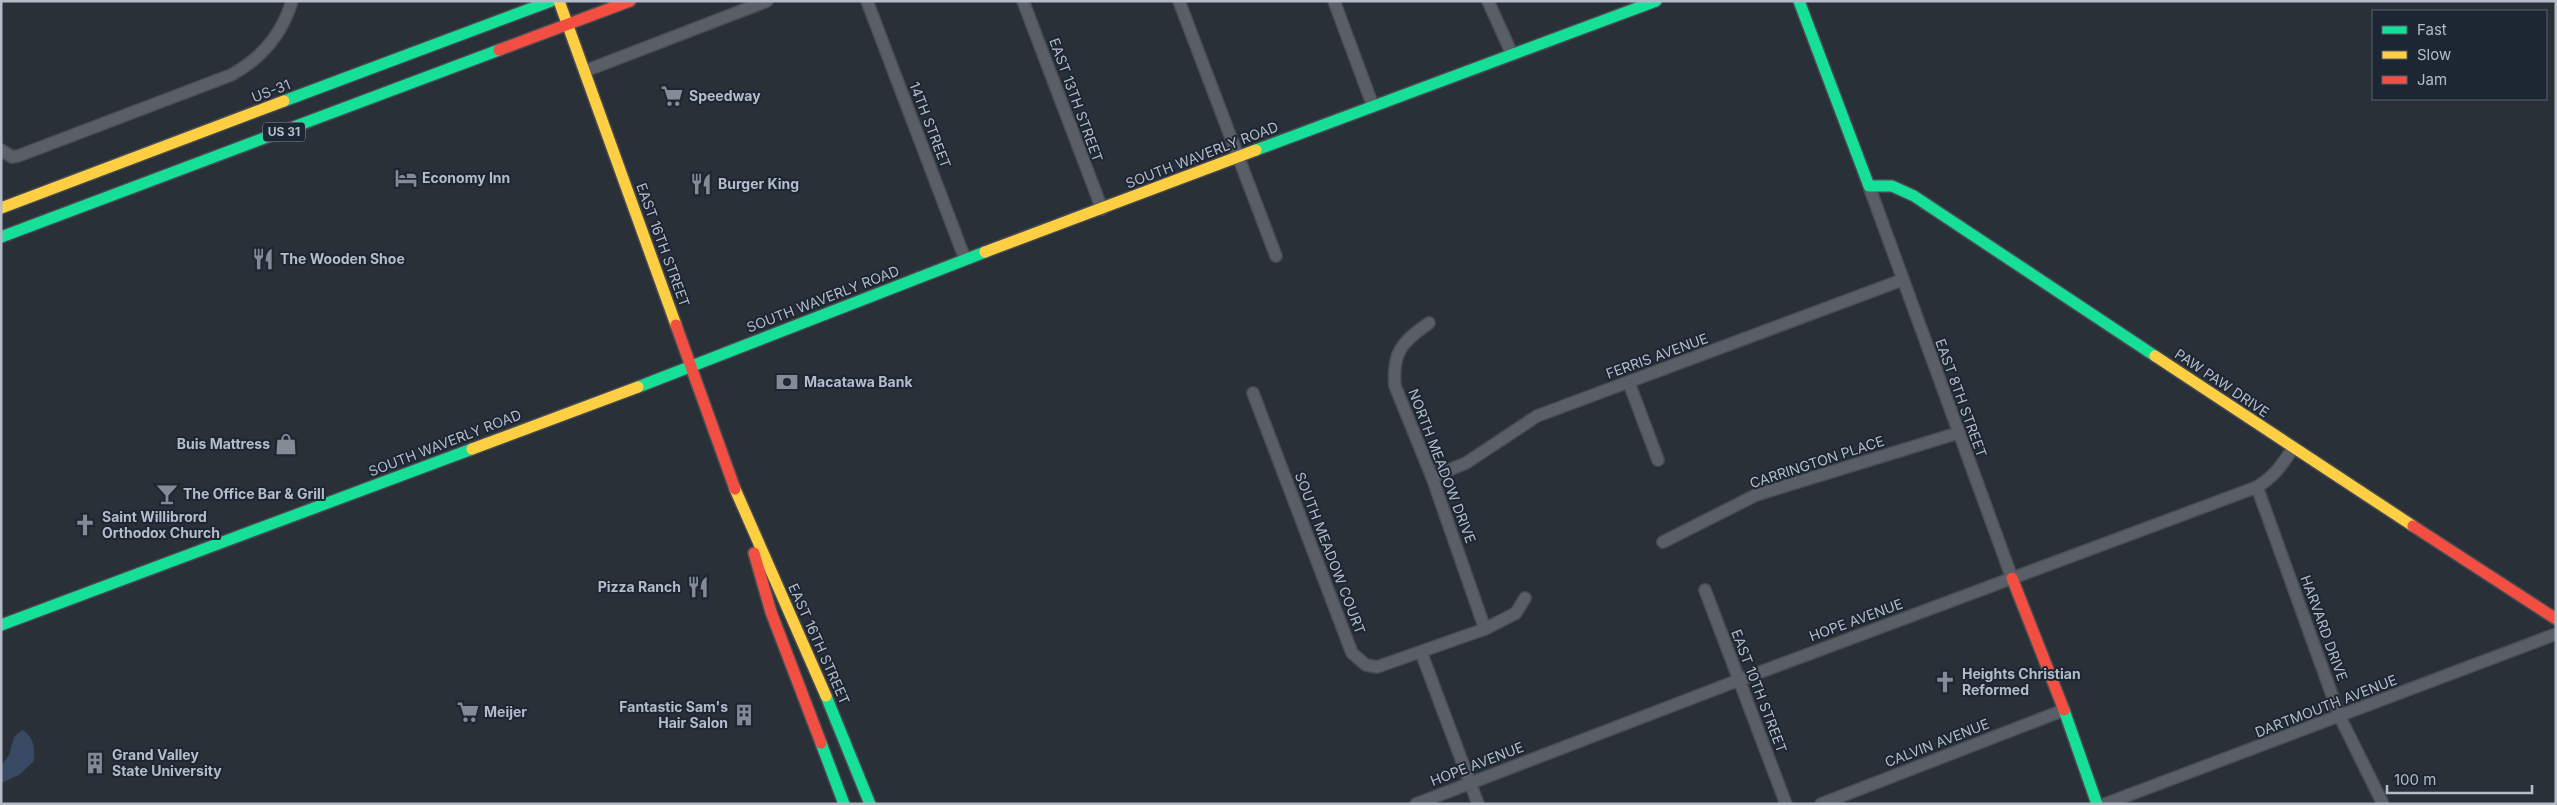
<svg xmlns="http://www.w3.org/2000/svg" width="2557" height="805" viewBox="0 0 2557 805" font-family="Inter,sans-serif">
<style>
.water{fill:#384963}
.lines{fill:none;stroke-linecap:round;stroke-linejoin:round}
.street-casing{stroke:#484c53;stroke-width:14}
.fast-casing{stroke:#484c53;stroke-width:14}
.slow-casing{stroke:#484c53;stroke-width:14}
.jam-casing{stroke:#484c53;stroke-width:14}
.street{stroke:#5a5e66;stroke-width:11}
.fast{stroke:#16e098;stroke-width:11}
.slow{stroke:#ffcf43;stroke-width:11}
.jam{stroke:#f24e42;stroke-width:11}
.labels{text-anchor:middle;stroke-width:4;stroke-linejoin:round;paint-order:stroke}
.shield{fill:#1d2633;stroke:#878f9c;stroke-width:1}
.shield-label{font-size:12px;font-weight:bold;fill:#b4bcc9}
.street-label{font-size:14px;fill:#b4bcc9;stroke:#1d2633}
.poi-label{font-size:14px;font-weight:bold;fill:#b4bcc9;stroke:#1d2633;text-anchor:start}
</style>
<rect width="100%" height="100%" fill="#2a3038"/>
<!-- water -->
<path class="water" d="M22,730C34,736 35,749 34,761L19,775L1,783V766L9,755L14,737Z"/>
<g class="lines">
<!-- street casing -->
<g class="street-casing">
<g id="street">
<polyline points="867,1 965,259"/>
<polyline points="1023,1 1102,209"/>
<polyline points="1179,1 1276,256"/>
<polyline points="1334,1 1373,106"/>
<polyline points="1488,1 1512,54"/>
<polyline points="585,71 767,1"/>
<path d="M1,150L12,157L18,156L231,75C261,59 282,34 292,1"/>
<polyline points="1869,186 2012,578"/>
<path d="M1429,323C1402,342 1392,352 1395,386L1432,477L1485,629"/>
<polyline points="1629,383 1658,460"/>
<polyline points="1253,393 1352,653 1366,665 1377,667 1485,629 1516,613 1525,598"/>
<polyline points="1432,477 1466,463 1537,416 1902,280"/>
<polyline points="2257,487 2340,717 2383,804"/>
<polyline points="1663,542 1756,495 1958,433"/>
<polyline points="1705,590 1786,804"/>
<polyline points="1421,652 1478,804"/>
<path d="M1416,804L1739,680L2257,487C2275,476 2282,465 2293,448"/>
<polyline points="1821,804 2064,710"/>
<polyline points="2105,804 2556,634"/>
</g>
</g>
<!-- fast casing -->
<g class="fast-casing">
<g id="fast">
<polyline points="1799,1 1869,186 1892,186 1914,196 2155,356"/>
<polyline points="284,101 551,1"/>
<polyline points="1256,150 1656,1"/>
<polyline points="1,237 499,50"/>
<polyline points="638,387 985,252"/>
<polyline points="1,625 472,449"/>
<polyline points="826,696 870,804"/>
<polyline points="2064,710 2097,804"/>
<polyline points="821,743 844,804"/>
</g>
</g>
<!-- slow casing -->
<g class="slow-casing">
<g id="slow">
<polyline points="559,1 676,325"/>
<polyline points="1,208 284,101"/>
<polyline points="985,252 1256,150"/>
<polyline points="2155,356 2413,526"/>
<polyline points="472,449 638,387"/>
<polyline points="735,489 826,696"/>
</g>
</g>
<!-- jam casing -->
<g class="jam-casing">
<g id="jam">
<polyline points="499,50 630,1"/>
<polyline points="676,325 735,489"/>
<polyline points="2413,526 2556,619"/>
<polyline points="754,553 771,612 821,743"/>
<polyline points="2012,578 2064,710"/>
</g>
</g>
<!-- street -->
<use href="#street" class="street"/>
<!-- fast -->
<use href="#fast" class="fast"/>
<!-- slow -->
<use href="#slow" class="slow"/>
<!-- jam -->
<use href="#jam" class="jam"/>
</g>
<!-- icons -->
<defs>
<g id="supermarket-bare" transform="scale(1.725)"><path d="M-6-5.5h2.5l.6 2H6L4.5 2H-2.5L-4.4-4H-6ZM-1.5 3.2a1.3 1.3 0 1 0 .1 0ZM3 3.2a1.3 1.3 0 1 0 .1 0Z" fill="#848b96" stroke="#1d2633" stroke-width="2.5" paint-order="stroke"/></g>
<g id="hotel-bare" transform="scale(1.725)"><path d="M-6-4.5h1.5V1H6V5H4.5V3h-9V5H-6ZM-4 0a1.8 1.8 0 1 1 3.6 0ZM.5 0V-2.5h3Q6-2.5 6 0Z" fill="#848b96" stroke="#1d2633" stroke-width="2.5" paint-order="stroke"/></g>
<g id="restaurant-bare" transform="scale(1.725)"><path d="M-5-6h1v4h1v-4h1v4h1v-4h1v5L-1.5 .5V6h-2V.5L-5-1ZM5-6V6H3V1.5H1.5Q1.5-4 5-6Z" fill="#848b96" stroke="#1d2633" stroke-width="2.5" paint-order="stroke"/></g>
<g id="bank-bare" transform="scale(1.725)"><path d="M-6-4H6V4H-6ZM0-2.3a2.3 2.3 0 1 0 0 4.6a2.3 2.3 0 1 0 0-4.6Z" fill="#848b96" stroke="#1d2633" stroke-width="2.5" paint-order="stroke"/></g>
<g id="shop-bare" transform="scale(1.725)"><path d="M-5-2.5h2.3a2.7 3.5 0 0 1 5.4 0H5L5.5 6h-11ZM-1.5-2.5h3a1.5 2.3 0 0 0-3 0Z" fill="#848b96" stroke="#1d2633" stroke-width="2.5" paint-order="stroke"/></g>
<g id="bar-bare" transform="scale(1.725)"><path d="M-6-5H6L.8 .8V4.5H3.5V6h-7V4.5H-.8V.8Z" fill="#848b96" stroke="#1d2633" stroke-width="2.5" paint-order="stroke"/></g>
<g id="church-bare" transform="scale(1.725)"><path d="M-1.2-6h2.4v3.5h3.3v2.4h-3.3V6h-2.4V-.1h-3.3v-2.4h3.3Z" fill="#848b96" stroke="#1d2633" stroke-width="2.5" paint-order="stroke"/></g>
<g id="building-bare" transform="scale(1.725)"><path d="M-4-6H4V6H1V3H-1V6H-4ZM-2.5-4.3h1.7v1.8h-1.7ZM.8-4.3h1.7v1.8H.8ZM-2.5-1h1.7V.8h-1.7ZM.8-1h1.7V.8H.8Z" fill="#848b96" stroke="#1d2633" stroke-width="2.5" paint-order="stroke"/></g>
</defs>
<g fill-rule="evenodd">
<use href="#supermarket-bare" x="672" y="96"/>
<use href="#hotel-bare" x="406" y="178"/>
<use href="#restaurant-bare" x="701" y="184"/>
<use href="#restaurant-bare" x="263" y="259"/>
<use href="#bank-bare" x="787" y="382"/>
<use href="#shop-bare" x="286" y="444"/>
<use href="#bar-bare" x="167" y="494"/>
<use href="#church-bare" x="85" y="525"/>
<use href="#restaurant-bare" x="698" y="587"/>
<use href="#church-bare" x="1945" y="682"/>
<use href="#supermarket-bare" x="468" y="712"/>
<use href="#building-bare" x="744" y="715"/>
<use href="#building-bare" x="95" y="763"/>
</g>
<g class="labels">
<!-- shield labels -->
<rect class="shield" x="263" y="122.5" width="42" height="19" rx="4"/>
<g class="shield-label">
<text x="284" y="136">US 31</text>
</g>
<!-- street labels -->
<g class="street-label">
<text transform="translate(271 91) rotate(-21)" y="5">US-31</text>
<text transform="translate(1076 100) rotate(70)" y="5">EAST 13TH STREET</text>
<text transform="translate(930 125) rotate(69)" y="5">14TH STREET</text>
<text transform="translate(1202 155) rotate(-21)" y="5">SOUTH WAVERLY ROAD</text>
<text transform="translate(663 245) rotate(70)" y="5">EAST 16TH STREET</text>
<text transform="translate(823 299) rotate(-21)" y="5">SOUTH WAVERLY ROAD</text>
<text transform="translate(1657 356) rotate(-20)" y="5">FERRIS AVENUE</text>
<text transform="translate(2222 383) rotate(34)" y="5">PAW PAW DRIVE</text>
<text transform="translate(1961 398) rotate(70)" y="5">EAST 8TH STREET</text>
<text transform="translate(445 443) rotate(-21)" y="5">SOUTH WAVERLY ROAD</text>
<text transform="translate(1817 462) rotate(-18)" y="5">CARRINGTON PLACE</text>
<text transform="translate(1442 466) rotate(69)" y="5">NORTH MEADOW DRIVE</text>
<text transform="translate(1330 553) rotate(69)" y="5">SOUTH MEADOW COURT</text>
<text transform="translate(1856 620) rotate(-20)" y="5">HOPE AVENUE</text>
<text transform="translate(2324 628) rotate(70)" y="5">HARVARD DRIVE</text>
<text transform="translate(819 644) rotate(66)" y="5">EAST 16TH STREET</text>
<text transform="translate(1759 691) rotate(69)" y="5">EAST 10TH STREET</text>
<text transform="translate(2326 706) rotate(-21)" y="5">DARTMOUTH AVENUE</text>
<text transform="translate(1937 743) rotate(-21)" y="5">CALVIN AVENUE</text>
<text transform="translate(1477 764) rotate(-21)" y="5">HOPE AVENUE</text>
</g>
<!-- poi labels -->
<g class="poi-label">
<text x="689" y="101">Speedway</text>
<text x="422" y="183">Economy Inn</text>
<text x="718" y="189">Burger King</text>
<text x="280" y="264">The Wooden Shoe</text>
<text x="804" y="387">Macatawa Bank</text>
<text x="270" y="449" text-anchor="end">Buis Mattress</text>
<text x="183" y="499">The Office Bar &amp; Grill</text>
<text x="102" y="522">Saint Willibrord<tspan x="102" dy="16">Orthodox Church</tspan></text>
<text x="681" y="592" text-anchor="end">Pizza Ranch</text>
<text x="1962" y="679">Heights Christian<tspan x="1962" dy="16">Reformed</tspan></text>
<text x="728" y="712" text-anchor="end">Fantastic Sam's<tspan x="728" dy="16">Hair Salon</tspan></text>
<text x="484" y="717">Meijer</text>
<text x="112" y="760">Grand Valley<tspan x="112" dy="16">State University</tspan></text>
</g>
</g>
<!-- border -->
<rect width="2557" height="805" fill="none" stroke="#b4bcc9" stroke-width="5"/>
<!-- legend -->
<rect x="2372" y="10" width="175" height="90" fill="#1d2633" stroke="#59626f"/>
<rect x="2382" y="26" width="25" height="8" fill="#16e098" stroke="#59626f"/>
<text x="2417" y="35" font-size="15" fill="#b4bcc9">Fast</text>
<rect x="2382" y="51" width="25" height="8" fill="#ffcf43" stroke="#59626f"/>
<text x="2417" y="60" font-size="15" fill="#b4bcc9">Slow</text>
<rect x="2382" y="76" width="25" height="8" fill="#f24e42" stroke="#59626f"/>
<text x="2417" y="85" font-size="15" fill="#b4bcc9">Jam</text>
<!-- scale -->
<path d="M2387 785v8h145v-8" fill="none" stroke="#b4bcc9" stroke-width="2.5"/>
<text x="2394" y="785" font-size="15" fill="#b4bcc9" stroke="#1d2633" stroke-width="4" paint-order="stroke">100 m</text>
</svg>
